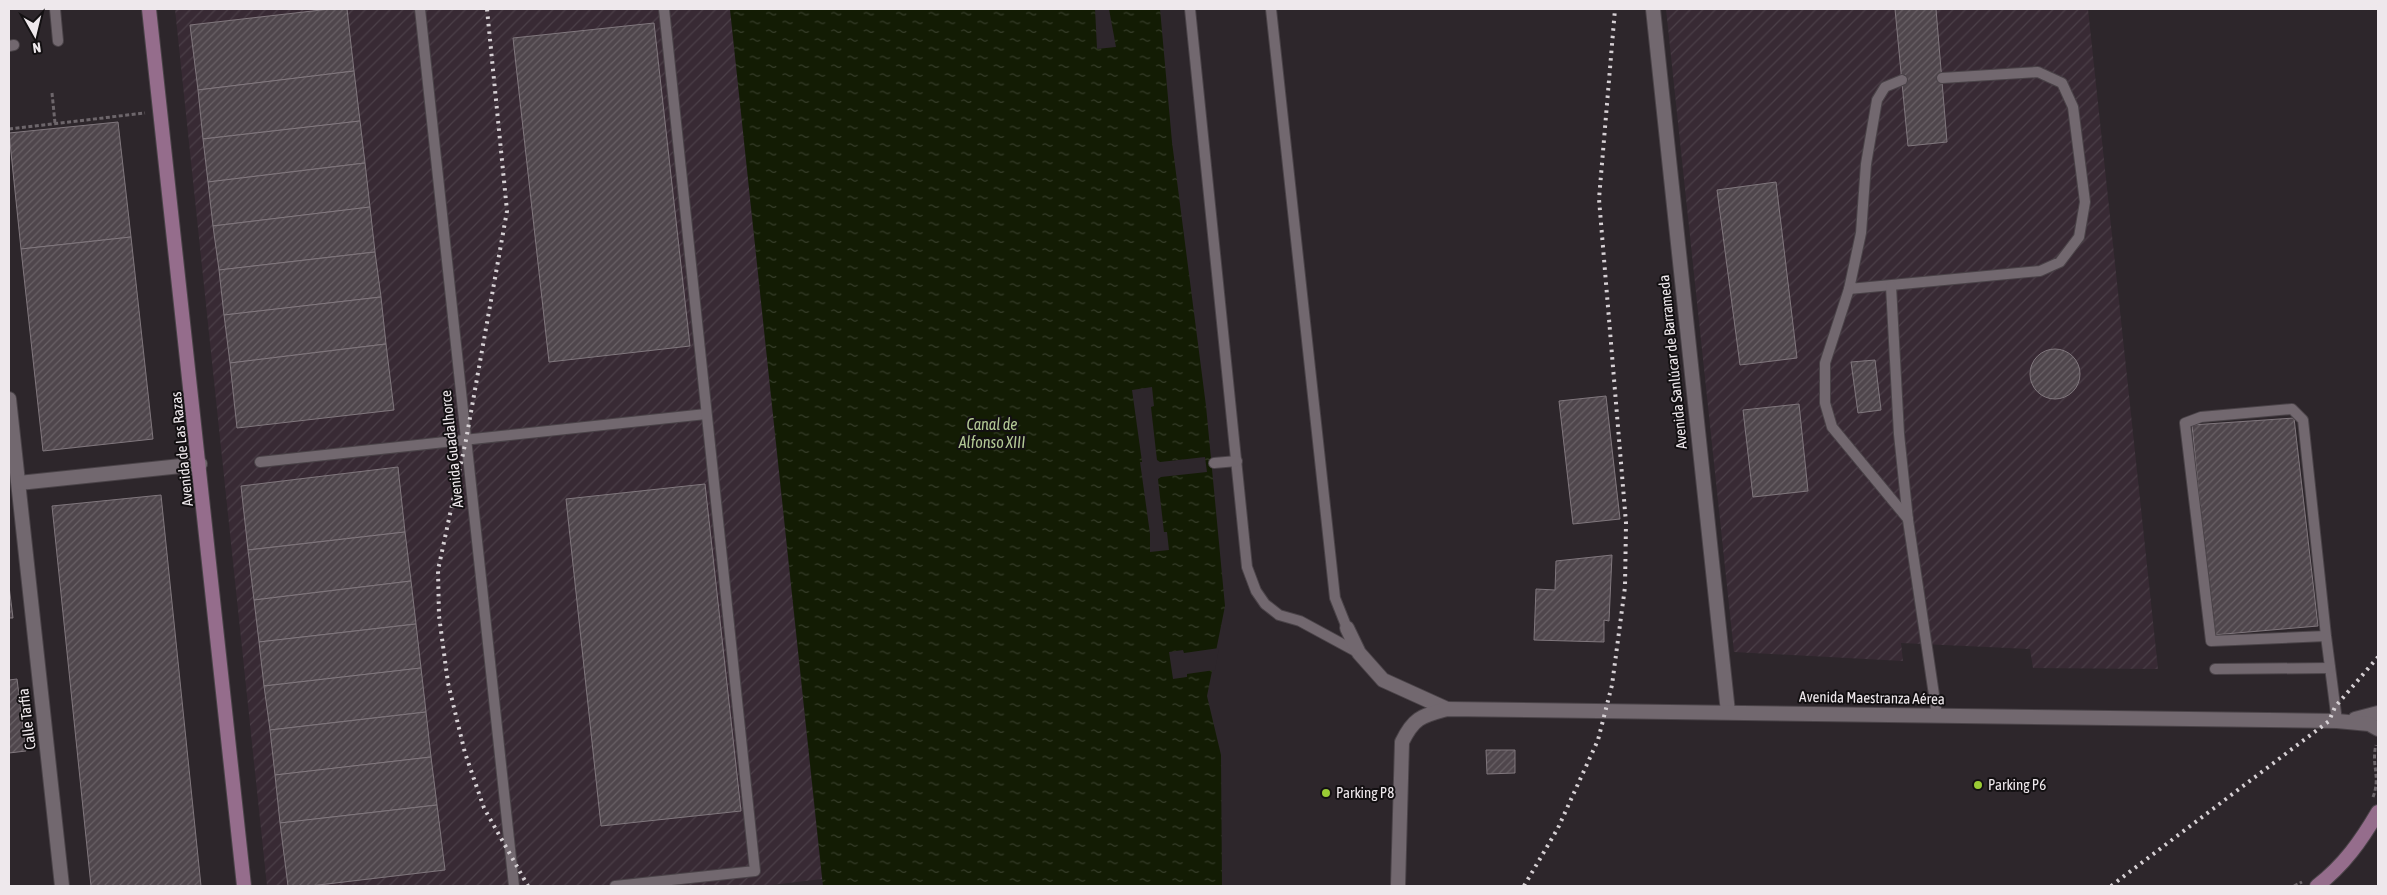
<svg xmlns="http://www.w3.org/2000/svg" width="2387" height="895" viewBox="0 0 2387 895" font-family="'Asap Condensed',sans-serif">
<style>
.industrial{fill:url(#industrial-furrows)}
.water{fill:url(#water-ripples)}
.pier{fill:#2d262b}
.building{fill:url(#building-hatch);stroke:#80777d}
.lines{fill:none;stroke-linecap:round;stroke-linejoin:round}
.service-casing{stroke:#4a4348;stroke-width:12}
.minor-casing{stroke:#4a4348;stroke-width:16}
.secondary-casing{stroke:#4a4348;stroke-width:16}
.path{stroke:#6d666b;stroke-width:3;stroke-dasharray:4 2.5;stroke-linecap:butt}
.service{stroke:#72686f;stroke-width:10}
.minor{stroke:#72686f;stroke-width:14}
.secondary{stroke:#956d8c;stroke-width:14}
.rail{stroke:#d6d0d4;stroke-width:4;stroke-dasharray:2.5 5;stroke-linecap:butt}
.poi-dot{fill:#9acb34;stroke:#131012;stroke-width:2}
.labels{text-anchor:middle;stroke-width:4;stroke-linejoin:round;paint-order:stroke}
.street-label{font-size:15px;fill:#eee8ec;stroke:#131012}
.poi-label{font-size:15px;fill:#eee8ec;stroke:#131012;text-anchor:start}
.water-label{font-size:16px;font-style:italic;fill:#b3c995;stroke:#131012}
</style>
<defs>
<pattern id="industrial-furrows" width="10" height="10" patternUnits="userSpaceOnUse" patternTransform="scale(1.25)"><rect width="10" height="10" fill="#382a34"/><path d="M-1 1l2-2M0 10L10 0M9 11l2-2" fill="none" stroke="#4b3f48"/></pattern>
<pattern id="water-ripples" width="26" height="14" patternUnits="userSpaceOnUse" patternTransform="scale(1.25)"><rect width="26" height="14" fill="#131c04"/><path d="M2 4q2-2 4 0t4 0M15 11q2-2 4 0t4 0" fill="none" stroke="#363d29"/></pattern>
<pattern id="building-hatch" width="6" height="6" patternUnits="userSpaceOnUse" patternTransform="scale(1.25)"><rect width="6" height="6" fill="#4f464c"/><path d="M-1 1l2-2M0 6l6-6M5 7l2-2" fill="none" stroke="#696166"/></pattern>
</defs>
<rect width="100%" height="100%" fill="#2d262b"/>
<!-- industrial -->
<g class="industrial">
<polygon points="175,9 730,9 822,879 763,886 267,886"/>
<polygon points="1666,9 2088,9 2158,669 2033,668 2030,649 1901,643 1903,661 1734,652"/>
</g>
<!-- water -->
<polygon class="water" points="730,9 1160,9 1172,142 1206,406 1225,606 1207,696 1221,755 1222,886 823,886"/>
<!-- pier -->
<g class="pier">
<polygon points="1095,9 1109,9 1116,47 1097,49"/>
<polygon points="1152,387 1154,406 1151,407 1157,460 1160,462 1205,457 1207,472 1161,477 1158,479 1164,532 1167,532 1169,550 1150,552 1150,534 1140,462 1142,462 1132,390"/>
<polygon points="1219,648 1215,670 1187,674 1187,677 1173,679 1169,652 1183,650 1184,653"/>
</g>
<!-- building -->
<g class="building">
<polygon points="330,9 347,9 354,71 198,90 190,25"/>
<polygon points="1895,9 1936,9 1947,142 1908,146"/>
<polygon points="654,23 690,346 549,362 513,38"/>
<polygon points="354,71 360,121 203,139 198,90"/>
<polygon points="360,121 365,163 208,182 203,139"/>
<polygon points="118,122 131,237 21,249 9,133"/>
<polygon points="365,163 370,207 213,226 208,182"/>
<polygon points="1776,182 1797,358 1740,365 1717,190"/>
<polygon points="370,207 375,252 219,270 213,226"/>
<polygon points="131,237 153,439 43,451 21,249"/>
<polygon points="375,252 381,297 224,315 219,270"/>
<polygon points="381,297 386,344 230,363 224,315"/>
<polygon points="386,344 394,410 237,428 230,363"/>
<circle cx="2055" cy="374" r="25"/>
<polygon points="1875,360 1881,410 1858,413 1851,362"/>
<polygon points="1606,396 1620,519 1573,524 1559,401"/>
<polygon points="1799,404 1808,491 1753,497 1743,410"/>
<polygon points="2294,418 2318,626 2213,635 2192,425"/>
<polygon points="398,467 405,532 248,550 241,486"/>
<polygon points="705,484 741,811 601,826 566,499"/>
<polygon points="161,495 201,886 91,886 52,506"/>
<polygon points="405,532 411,581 254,600 248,550"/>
<polygon points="1612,555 1609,621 1604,620 1604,642 1534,640 1536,589 1555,590 1556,561"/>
<polygon points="411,581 416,624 259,642 254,600"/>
<polygon points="9,586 13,618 9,618"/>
<polygon points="416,624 421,668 264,686 259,642"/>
<polygon points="421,668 426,712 270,730 264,686"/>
<polygon points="17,679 26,751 9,753 9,680"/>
<polygon points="426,712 431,757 275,775 270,730"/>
<polygon points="1486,750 1515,750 1515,773 1487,774"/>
<polygon points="431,757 437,805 280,823 275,775"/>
<polygon points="437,805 445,870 310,886 288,886 280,823"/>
</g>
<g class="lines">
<!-- service casing -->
<g class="service-casing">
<g id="service">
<polyline points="55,9 58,41"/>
<polyline points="420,9 514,886"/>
<polyline points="1190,9 1247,567 1256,591 1265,604 1279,615 1300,621 1359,653"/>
<polyline points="1271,9 1335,598 1347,628"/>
<polyline points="9,46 14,45"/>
<polyline points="1902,80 1885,87 1877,100 1866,164 1861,233 1849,289 2040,271 2060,262 2079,237 2085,202 2073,107 2062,83 2038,72 1942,78"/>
<polyline points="1891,286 1899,434 1908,520 1937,715"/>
<polyline points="1849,289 1825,363 1825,403 1832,427 1908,519"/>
<polyline points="260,462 706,414"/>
<polyline points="1214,463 1237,461"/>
<polyline points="2326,636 2211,641 2185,423 2201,417 2292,409 2303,420 2326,636 2337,721"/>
<polyline points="2215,669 2330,668"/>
<polyline points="615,886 755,871 664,9"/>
</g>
</g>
<!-- minor casing -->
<g class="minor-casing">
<g id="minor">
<polyline points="1653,9 1728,712"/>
<polyline points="9,399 62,886"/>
<polyline points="19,483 200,464"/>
<polyline points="1347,628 1359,653 1383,680 1447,709"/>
<polyline points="2355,719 2378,713"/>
<path d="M1398,886L1402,742C1414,717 1422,716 1447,709L2337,721L2369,724L2378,729"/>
</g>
</g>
<!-- secondary casing -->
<g class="secondary-casing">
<g id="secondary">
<polyline points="149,9 244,886"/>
<path d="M2317,886C2344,865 2361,841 2378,812"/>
</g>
</g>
<!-- path -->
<g class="path">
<polyline points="52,93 55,123"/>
<polyline points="9,129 145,113"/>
<path d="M2373,797C2381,777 2371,765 2376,745"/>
<polyline points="2294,886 2302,882"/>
</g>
<!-- service -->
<use href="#service" class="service"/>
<!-- minor -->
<use href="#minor" class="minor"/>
<!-- secondary -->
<use href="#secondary" class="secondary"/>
<!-- rail -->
<g class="rail">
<polyline points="487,9 507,211 466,440 438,570 439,616 448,683 465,753 484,808 528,886"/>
<polyline points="1524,886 1558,828 1598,740 1612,685 1625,587 1626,523 1599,199 1615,9"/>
<polyline points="2111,886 2329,721 2335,707 2378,657"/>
</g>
</g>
<!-- markers -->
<g class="poi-dot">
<circle cx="1978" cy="785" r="5"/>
<circle cx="1326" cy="793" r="5"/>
</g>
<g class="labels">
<!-- street labels -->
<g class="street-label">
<text transform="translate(1673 362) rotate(-96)" y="5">Avenida Sanlúcar de Barrameda</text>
<text transform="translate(182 449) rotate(-96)" y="5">Avenida de Las Razas</text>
<text transform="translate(452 449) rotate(-96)" y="5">Avenida Guadalhorce</text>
<text transform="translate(1872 698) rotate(1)" y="5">Avenida Maestranza Aérea</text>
<text transform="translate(27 719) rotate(-97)" y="5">Calle Tarfia</text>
</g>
<!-- poi labels -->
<g class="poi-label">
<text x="1988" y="790">Parking P6</text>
<text x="1336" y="798">Parking P8</text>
</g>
<!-- water labels -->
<g class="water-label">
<text x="992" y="430">Canal de<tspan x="992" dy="18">Alfonso XIII</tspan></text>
</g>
</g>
<!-- border -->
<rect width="2387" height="895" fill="none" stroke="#eee8ec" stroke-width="20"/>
<!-- north arrow -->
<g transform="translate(35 35) rotate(172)" stroke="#131012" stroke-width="4" paint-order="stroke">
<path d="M0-4L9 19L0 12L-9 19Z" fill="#eee8ec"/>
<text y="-8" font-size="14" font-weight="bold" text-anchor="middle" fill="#eee8ec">N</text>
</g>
</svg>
